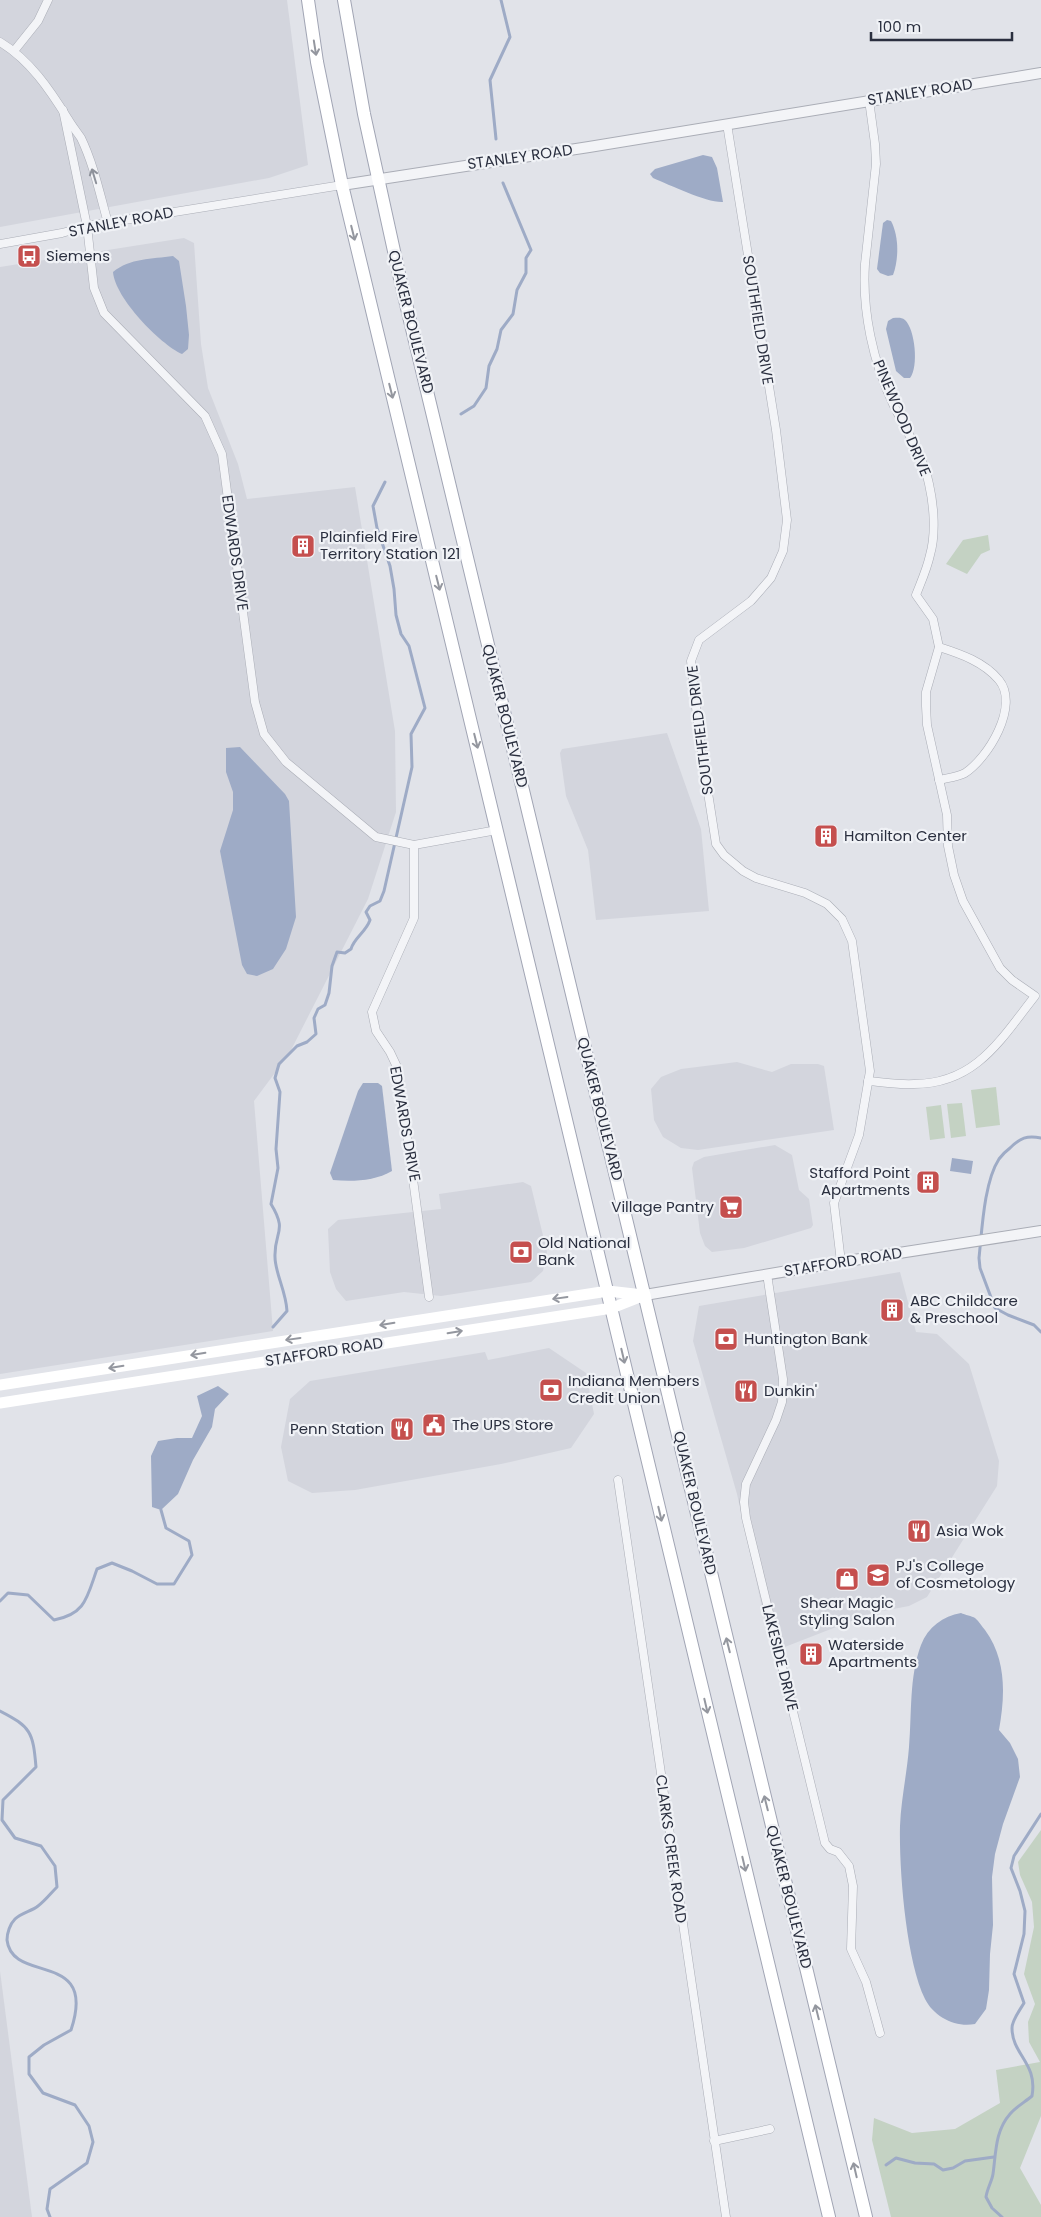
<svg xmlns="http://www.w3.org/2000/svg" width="1041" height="2217" viewBox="0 0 1041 2217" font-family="Poppins,sans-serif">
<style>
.built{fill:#d3d5dd}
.green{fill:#c4d2c3}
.water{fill:#9eabc6}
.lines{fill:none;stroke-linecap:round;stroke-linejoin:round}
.stream{stroke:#9eabc6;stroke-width:3}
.minor-casing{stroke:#aaadb6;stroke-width:9}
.tertiary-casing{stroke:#aaadb6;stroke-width:12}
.primary-casing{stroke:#a1a5b4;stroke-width:14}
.minor{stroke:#f3f4f7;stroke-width:8}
.tertiary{stroke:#f3f4f7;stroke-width:10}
.secondary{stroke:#fff;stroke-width:11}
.primary{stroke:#fff;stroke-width:12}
.oneway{stroke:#94979f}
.oneway2{stroke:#8e929b}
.labels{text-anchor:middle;stroke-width:4.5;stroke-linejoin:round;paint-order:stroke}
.street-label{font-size:15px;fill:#2a2f3f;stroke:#f0f2f6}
.poi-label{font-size:15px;fill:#2a2f3f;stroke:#f0f2f6;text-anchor:start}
</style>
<rect width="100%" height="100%" fill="#e1e3e9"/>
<!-- built -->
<g class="built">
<polygon points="0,0 287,0 308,165 269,178 0,227"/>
<polygon points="184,238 194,243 201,344 208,388 238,464 247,499 355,487 395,731 396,812 368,899 289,1054 254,1101 273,1331 0,1374 0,267"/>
<polygon points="667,733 701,829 709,911 596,920 588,850 566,796 560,753 562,749"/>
<polygon points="737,1062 772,1072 791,1064 818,1064 824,1066 834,1130 698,1150 681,1148 663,1137 654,1120 651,1089 661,1077 681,1069"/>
<polygon points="775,1145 792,1155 799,1190 809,1199 813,1225 811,1228 744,1248 712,1252 705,1246 700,1233 692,1168 694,1162 704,1157"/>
<polygon points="523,1182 531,1186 547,1252 543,1271 531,1282 441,1296 404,1292 346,1301 336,1289 330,1272 328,1229 338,1220 441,1209 439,1194"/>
<polygon points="900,1272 916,1332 937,1334 969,1364 999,1461 997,1486 927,1597 909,1606 872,1613 772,1652 737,1494 693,1341 699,1306"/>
<polygon points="549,1348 586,1373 594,1414 571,1448 501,1464 355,1490 312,1493 288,1481 281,1447 290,1399 310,1381 485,1352 488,1360"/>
<polygon points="0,1971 32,2217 0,2217"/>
</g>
<!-- green -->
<g class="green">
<polygon points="988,535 990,550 981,554 967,574 946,564 963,540"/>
<polygon points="996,1087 1000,1125 976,1128 971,1090"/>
<polygon points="962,1103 966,1136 951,1138 947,1104"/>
<polygon points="941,1105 945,1138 930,1140 926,1107"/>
<polygon points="1041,1830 1041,2116 1020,2168 1041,2205 1041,2217 891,2217 872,2140 874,2118 912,2133 955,2129 1000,2103 996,2070 1040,2062 1029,2042 1028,2022 1035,2004 1024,1974 1034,1927 1032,1902 1020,1875 1018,1862"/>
</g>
<!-- water -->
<g class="water">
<path d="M703,155L712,157L717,168L723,202C707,203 670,185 653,178L650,174L655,169Z"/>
<path d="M887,220L891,221C899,236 899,259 893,275L888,276L880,273L877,269L883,223Z"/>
<path d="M173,256L179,261L186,306L189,335L188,349L182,354C160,344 115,298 113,272C130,258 152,259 173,256Z"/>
<path d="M893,318C898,318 901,317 905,320C915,329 919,367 910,378H904L896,371L886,329L888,321Z"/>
<polygon points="240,747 285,794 289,801 296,917 286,949 273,969 257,976 247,974 242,965 220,851 233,810 233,792 226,772 226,748"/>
<path d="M363,1083H378L382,1086L392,1171C375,1181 352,1182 333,1180L330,1173L358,1091Z"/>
<polygon points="952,1158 973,1161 971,1174 950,1171"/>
<polygon points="218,1386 229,1394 215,1409 212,1427 193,1460 178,1494 161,1510 152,1507 151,1456 158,1441 177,1438 192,1438 202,1416 197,1396"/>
<path d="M961,1613C965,1615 972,1616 975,1618C979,1621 982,1627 985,1630C1007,1660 1005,1696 999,1730L1010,1743L1018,1759L1020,1777L1003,1824L995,1854L992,1877L993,1925L990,1954L989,1990L986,2009L975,2024C956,2028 934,2017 925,1999C906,1960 899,1870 900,1826C901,1800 907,1773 909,1747C912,1713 909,1677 921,1645C928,1627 943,1616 961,1613Z"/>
</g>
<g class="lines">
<!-- stream -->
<g class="stream">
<polyline points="496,139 490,80 510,37 501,0"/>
<polyline points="461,414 474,406 486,388 489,366 497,349 501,330 513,314 517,290 526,273 526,258 531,250 503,183"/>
<path d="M1041,1138C1027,1135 1020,1138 1010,1148C1006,1151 1002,1155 999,1159C984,1182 982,1230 979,1258L980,1268L995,1308L1008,1315L1034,1325L1041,1332"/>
<path d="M273,1327L287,1311C286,1291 275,1273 275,1257C274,1231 288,1232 271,1204L278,1168L276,1149L280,1092L275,1078L279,1064L297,1046L307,1042L316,1034L314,1018L318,1009L325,1005L329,993L332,966L337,952L345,953L351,949C354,938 366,932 370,920L366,912L370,906L380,901L384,891L412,767L411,734L425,708L409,646L401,634L396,615L394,589L390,566L377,528L373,506L385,482"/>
<path d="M0,1601L8,1593L28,1595L54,1620C86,1614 87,1597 97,1569L112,1563L132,1571L157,1584H174L192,1555L189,1541L166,1528L161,1510"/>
<path d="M0,1711C31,1727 33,1732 36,1767L3,1800L2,1820L15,1838L41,1846L55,1866L57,1887C51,1893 45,1901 38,1906C32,1911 21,1913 15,1919C10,1924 7,1933 7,1940C12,1985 98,1949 71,2030L44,2045L29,2057V2074L43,2093L75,2105L89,2126L93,2142L87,2163L50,2189L47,2209L50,2217"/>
<polyline points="886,2165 896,2158 915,2163 934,2164 943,2170 953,2168 965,2161 994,2157"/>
<path d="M1002,2217L992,2208L986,2197C987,2189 992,2181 993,2174C996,2153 995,2131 1010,2114C1016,2107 1025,2102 1032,2096C1038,2063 1012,2055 1012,2028C1012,2020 1020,2010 1024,2003L1014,1974L1024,1934L1025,1911L1020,1891L1011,1868L1014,1856L1041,1814"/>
</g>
<!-- minor casing -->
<g class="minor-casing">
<g id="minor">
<path d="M0,42C30,60 50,90 68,119C72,126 77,132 81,138C94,165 100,195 108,223"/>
<polyline points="14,51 38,21 48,0"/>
<polyline points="63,110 87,226 94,288 104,313 205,416 222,454 255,702 264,734 286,762 376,837 414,845"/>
<polyline points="727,124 776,430 787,520 783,551 771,578 751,601 699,640 691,661 699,735 716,844 724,855 743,871 756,878 805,893 827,904 842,919 852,941 870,1071 859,1135 834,1203 841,1262"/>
<polyline points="0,244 62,233 87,226 342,185"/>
<path d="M939,780C947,778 958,777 965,773C988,758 1020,706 999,680C984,662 961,654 939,647"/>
<path d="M868,1081C883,1082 899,1085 914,1084C976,1084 1001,1039 1035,996L1012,980L1000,968L963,901L954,875L948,846L947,815L927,725L926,706V692L939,647L933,619L916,595C921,582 927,569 930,555C936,534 934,506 929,484C923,455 906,431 893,404C873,362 862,311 865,264L876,164L875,144L869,100"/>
<polyline points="767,1274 783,1379 782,1402 776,1420 746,1484 744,1502 746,1518 825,1843 830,1849 838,1852 849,1866 853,1886 851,1949 866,1982 880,2033"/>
<polyline points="429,1297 398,1069 390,1052 376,1031 372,1012 414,918 414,845 497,830"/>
<polyline points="618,1480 726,2217"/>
<polyline points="714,2141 770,2129"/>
</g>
</g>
<!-- tertiary casing -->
<g class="tertiary-casing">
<g id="tertiary">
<polyline points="342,185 589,147 1041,73"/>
<polyline points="645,1295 841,1262 1041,1231"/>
</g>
</g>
<!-- primary casing -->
<g class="primary-casing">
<g id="primary">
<polyline points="308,0 317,62 342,185 829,2217"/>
<polyline points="344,0 364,114 401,283 866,2217"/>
</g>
</g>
<!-- minor -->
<use href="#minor" class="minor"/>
<!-- tertiary -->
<use href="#tertiary" class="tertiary"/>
<!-- secondary -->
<g class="secondary">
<polyline points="0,1385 608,1291 643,1295"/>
<polyline points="0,1403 612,1308 645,1295"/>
</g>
<!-- primary -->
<use href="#primary" class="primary"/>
</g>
<!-- one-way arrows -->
<defs><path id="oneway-shaft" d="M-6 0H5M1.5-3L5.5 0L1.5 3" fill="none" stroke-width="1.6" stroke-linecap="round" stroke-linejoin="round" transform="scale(1.25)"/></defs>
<g class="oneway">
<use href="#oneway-shaft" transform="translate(315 48) rotate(81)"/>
<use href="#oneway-shaft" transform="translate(353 233) rotate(76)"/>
<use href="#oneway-shaft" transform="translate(391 391) rotate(76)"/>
<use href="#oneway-shaft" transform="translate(438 583) rotate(76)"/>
<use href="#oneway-shaft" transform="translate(476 741) rotate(76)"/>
<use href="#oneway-shaft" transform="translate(560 1298) rotate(172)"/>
<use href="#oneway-shaft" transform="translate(387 1324) rotate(171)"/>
<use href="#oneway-shaft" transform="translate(455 1332) rotate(-9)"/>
<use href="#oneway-shaft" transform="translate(293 1339) rotate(172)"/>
<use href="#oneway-shaft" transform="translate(198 1354) rotate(171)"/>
<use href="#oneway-shaft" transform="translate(623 1356) rotate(77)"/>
<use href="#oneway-shaft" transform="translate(116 1367) rotate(171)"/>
<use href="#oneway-shaft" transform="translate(660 1514) rotate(77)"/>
<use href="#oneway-shaft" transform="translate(728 1645) rotate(-104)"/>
<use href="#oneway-shaft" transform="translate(706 1706) rotate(77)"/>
<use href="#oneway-shaft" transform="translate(766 1803) rotate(-104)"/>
<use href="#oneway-shaft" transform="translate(744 1864) rotate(77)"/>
<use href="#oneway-shaft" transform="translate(817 2012) rotate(-104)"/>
<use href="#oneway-shaft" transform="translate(855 2170) rotate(-103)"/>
</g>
<use class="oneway2" href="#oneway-shaft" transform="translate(94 176) rotate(-107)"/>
<!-- icons -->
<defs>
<g id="bus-square" transform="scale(1.25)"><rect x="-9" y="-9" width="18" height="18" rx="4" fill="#c54f4e" stroke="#f0f2f6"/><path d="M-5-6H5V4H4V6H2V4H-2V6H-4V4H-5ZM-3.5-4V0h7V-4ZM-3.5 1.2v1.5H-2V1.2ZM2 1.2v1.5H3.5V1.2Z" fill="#fff"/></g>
<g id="building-square" transform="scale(1.25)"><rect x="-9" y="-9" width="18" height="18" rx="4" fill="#c54f4e" stroke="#f0f2f6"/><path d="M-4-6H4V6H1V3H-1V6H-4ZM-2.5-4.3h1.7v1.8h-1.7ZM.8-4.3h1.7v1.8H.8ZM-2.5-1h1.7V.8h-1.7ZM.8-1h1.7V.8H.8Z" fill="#fff"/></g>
<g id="supermarket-square" transform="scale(1.25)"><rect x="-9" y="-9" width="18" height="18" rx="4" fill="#c54f4e" stroke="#f0f2f6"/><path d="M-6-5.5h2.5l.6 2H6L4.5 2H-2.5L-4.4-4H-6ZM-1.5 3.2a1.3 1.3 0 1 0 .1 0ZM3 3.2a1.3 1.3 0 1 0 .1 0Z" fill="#fff"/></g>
<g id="bank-square" transform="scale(1.25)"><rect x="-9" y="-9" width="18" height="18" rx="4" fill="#c54f4e" stroke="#f0f2f6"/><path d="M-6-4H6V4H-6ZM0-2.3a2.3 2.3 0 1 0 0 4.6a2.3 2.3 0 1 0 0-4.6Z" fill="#fff"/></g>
<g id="restaurant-square" transform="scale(1.25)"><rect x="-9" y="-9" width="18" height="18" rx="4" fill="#c54f4e" stroke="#f0f2f6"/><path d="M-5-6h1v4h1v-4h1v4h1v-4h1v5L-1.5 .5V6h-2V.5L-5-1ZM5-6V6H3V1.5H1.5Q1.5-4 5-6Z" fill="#fff"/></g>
<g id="civic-square" transform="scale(1.25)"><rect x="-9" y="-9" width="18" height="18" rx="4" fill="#c54f4e" stroke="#f0f2f6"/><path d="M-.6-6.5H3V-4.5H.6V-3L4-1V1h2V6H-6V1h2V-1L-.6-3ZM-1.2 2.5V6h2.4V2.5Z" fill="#fff"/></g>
<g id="university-square" transform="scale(1.25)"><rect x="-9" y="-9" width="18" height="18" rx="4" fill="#c54f4e" stroke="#f0f2f6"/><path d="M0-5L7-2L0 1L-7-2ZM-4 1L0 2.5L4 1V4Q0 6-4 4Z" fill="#fff"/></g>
<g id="shop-square" transform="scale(1.25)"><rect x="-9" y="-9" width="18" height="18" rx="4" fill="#c54f4e" stroke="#f0f2f6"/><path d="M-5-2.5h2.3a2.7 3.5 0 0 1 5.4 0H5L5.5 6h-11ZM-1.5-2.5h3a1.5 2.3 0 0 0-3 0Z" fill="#fff"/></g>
</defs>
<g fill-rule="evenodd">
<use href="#bus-square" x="29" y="256"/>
<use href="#building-square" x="303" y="546"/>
<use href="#building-square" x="826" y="836"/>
<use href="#building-square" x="928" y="1182"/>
<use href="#supermarket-square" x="731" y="1207"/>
<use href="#bank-square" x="521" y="1252"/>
<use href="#building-square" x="892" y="1310"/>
<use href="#bank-square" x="726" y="1339"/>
<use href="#bank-square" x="551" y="1390"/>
<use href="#restaurant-square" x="746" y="1391"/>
<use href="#civic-square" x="434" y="1425"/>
<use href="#restaurant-square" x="402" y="1429"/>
<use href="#restaurant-square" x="919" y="1531"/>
<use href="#university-square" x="878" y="1575"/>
<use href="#shop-square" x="847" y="1579"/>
<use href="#building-square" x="811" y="1654"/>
</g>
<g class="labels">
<!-- street labels -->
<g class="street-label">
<text transform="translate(920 92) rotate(-9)" y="5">STANLEY ROAD</text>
<text transform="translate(520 157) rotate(-8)" y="5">STANLEY ROAD</text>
<text transform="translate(121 222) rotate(-11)" y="5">STANLEY ROAD</text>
<text transform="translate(758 320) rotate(81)" y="5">SOUTHFIELD DRIVE</text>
<text transform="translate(411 322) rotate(76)" y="5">QUAKER BOULEVARD</text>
<text transform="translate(902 418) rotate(67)" y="5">PINEWOOD DRIVE</text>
<text transform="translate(235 553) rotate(82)" y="5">EDWARDS DRIVE</text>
<text transform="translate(505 716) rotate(76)" y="5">QUAKER BOULEVARD</text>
<text transform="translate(700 730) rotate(-97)" y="5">SOUTHFIELD DRIVE</text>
<text transform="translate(600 1109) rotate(76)" y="5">QUAKER BOULEVARD</text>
<text transform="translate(405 1124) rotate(80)" y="5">EDWARDS DRIVE</text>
<text transform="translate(843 1262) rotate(-9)" y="5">STAFFORD ROAD</text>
<text transform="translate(324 1352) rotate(-9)" y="5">STAFFORD ROAD</text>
<text transform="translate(695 1503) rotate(77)" y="5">QUAKER BOULEVARD</text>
<text transform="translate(780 1658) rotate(76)" y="5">LAKESIDE DRIVE</text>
<text transform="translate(671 1849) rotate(82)" y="5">CLARKS CREEK ROAD</text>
<text transform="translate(789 1897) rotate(76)" y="5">QUAKER BOULEVARD</text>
</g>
<!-- poi labels -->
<g class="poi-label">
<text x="46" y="261">Siemens</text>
<text x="320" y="542">Plainfield Fire<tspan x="320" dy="17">Territory Station 121</tspan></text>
<text x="844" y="841">Hamilton Center</text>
<text x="910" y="1178" text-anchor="end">Stafford Point<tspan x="910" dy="17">Apartments</tspan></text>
<text x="714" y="1212" text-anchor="end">Village Pantry</text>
<text x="538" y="1248">Old National<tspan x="538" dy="17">Bank</tspan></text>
<text x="910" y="1306">ABC Childcare<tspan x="910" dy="17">&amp; Preschool</tspan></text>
<text x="744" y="1344">Huntington Bank</text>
<text x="568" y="1386">Indiana Members<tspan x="568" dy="17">Credit Union</tspan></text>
<text x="764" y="1396">Dunkin'</text>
<text x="452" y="1430">The UPS Store</text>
<text x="384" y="1434" text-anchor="end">Penn Station</text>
<text x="936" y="1536">Asia Wok</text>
<text x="896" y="1571">PJ's College<tspan x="896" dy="17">of Cosmetology</tspan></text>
<text x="847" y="1608" text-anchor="middle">Shear Magic<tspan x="847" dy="17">Styling Salon</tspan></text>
<text x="828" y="1650">Waterside<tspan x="828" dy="17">Apartments</tspan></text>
</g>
</g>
<!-- scale -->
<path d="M871 32v8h141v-8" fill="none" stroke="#2a2f3f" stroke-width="2.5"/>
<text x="878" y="32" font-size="15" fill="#2a2f3f" stroke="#f0f2f6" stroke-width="4" paint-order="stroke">100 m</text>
</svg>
